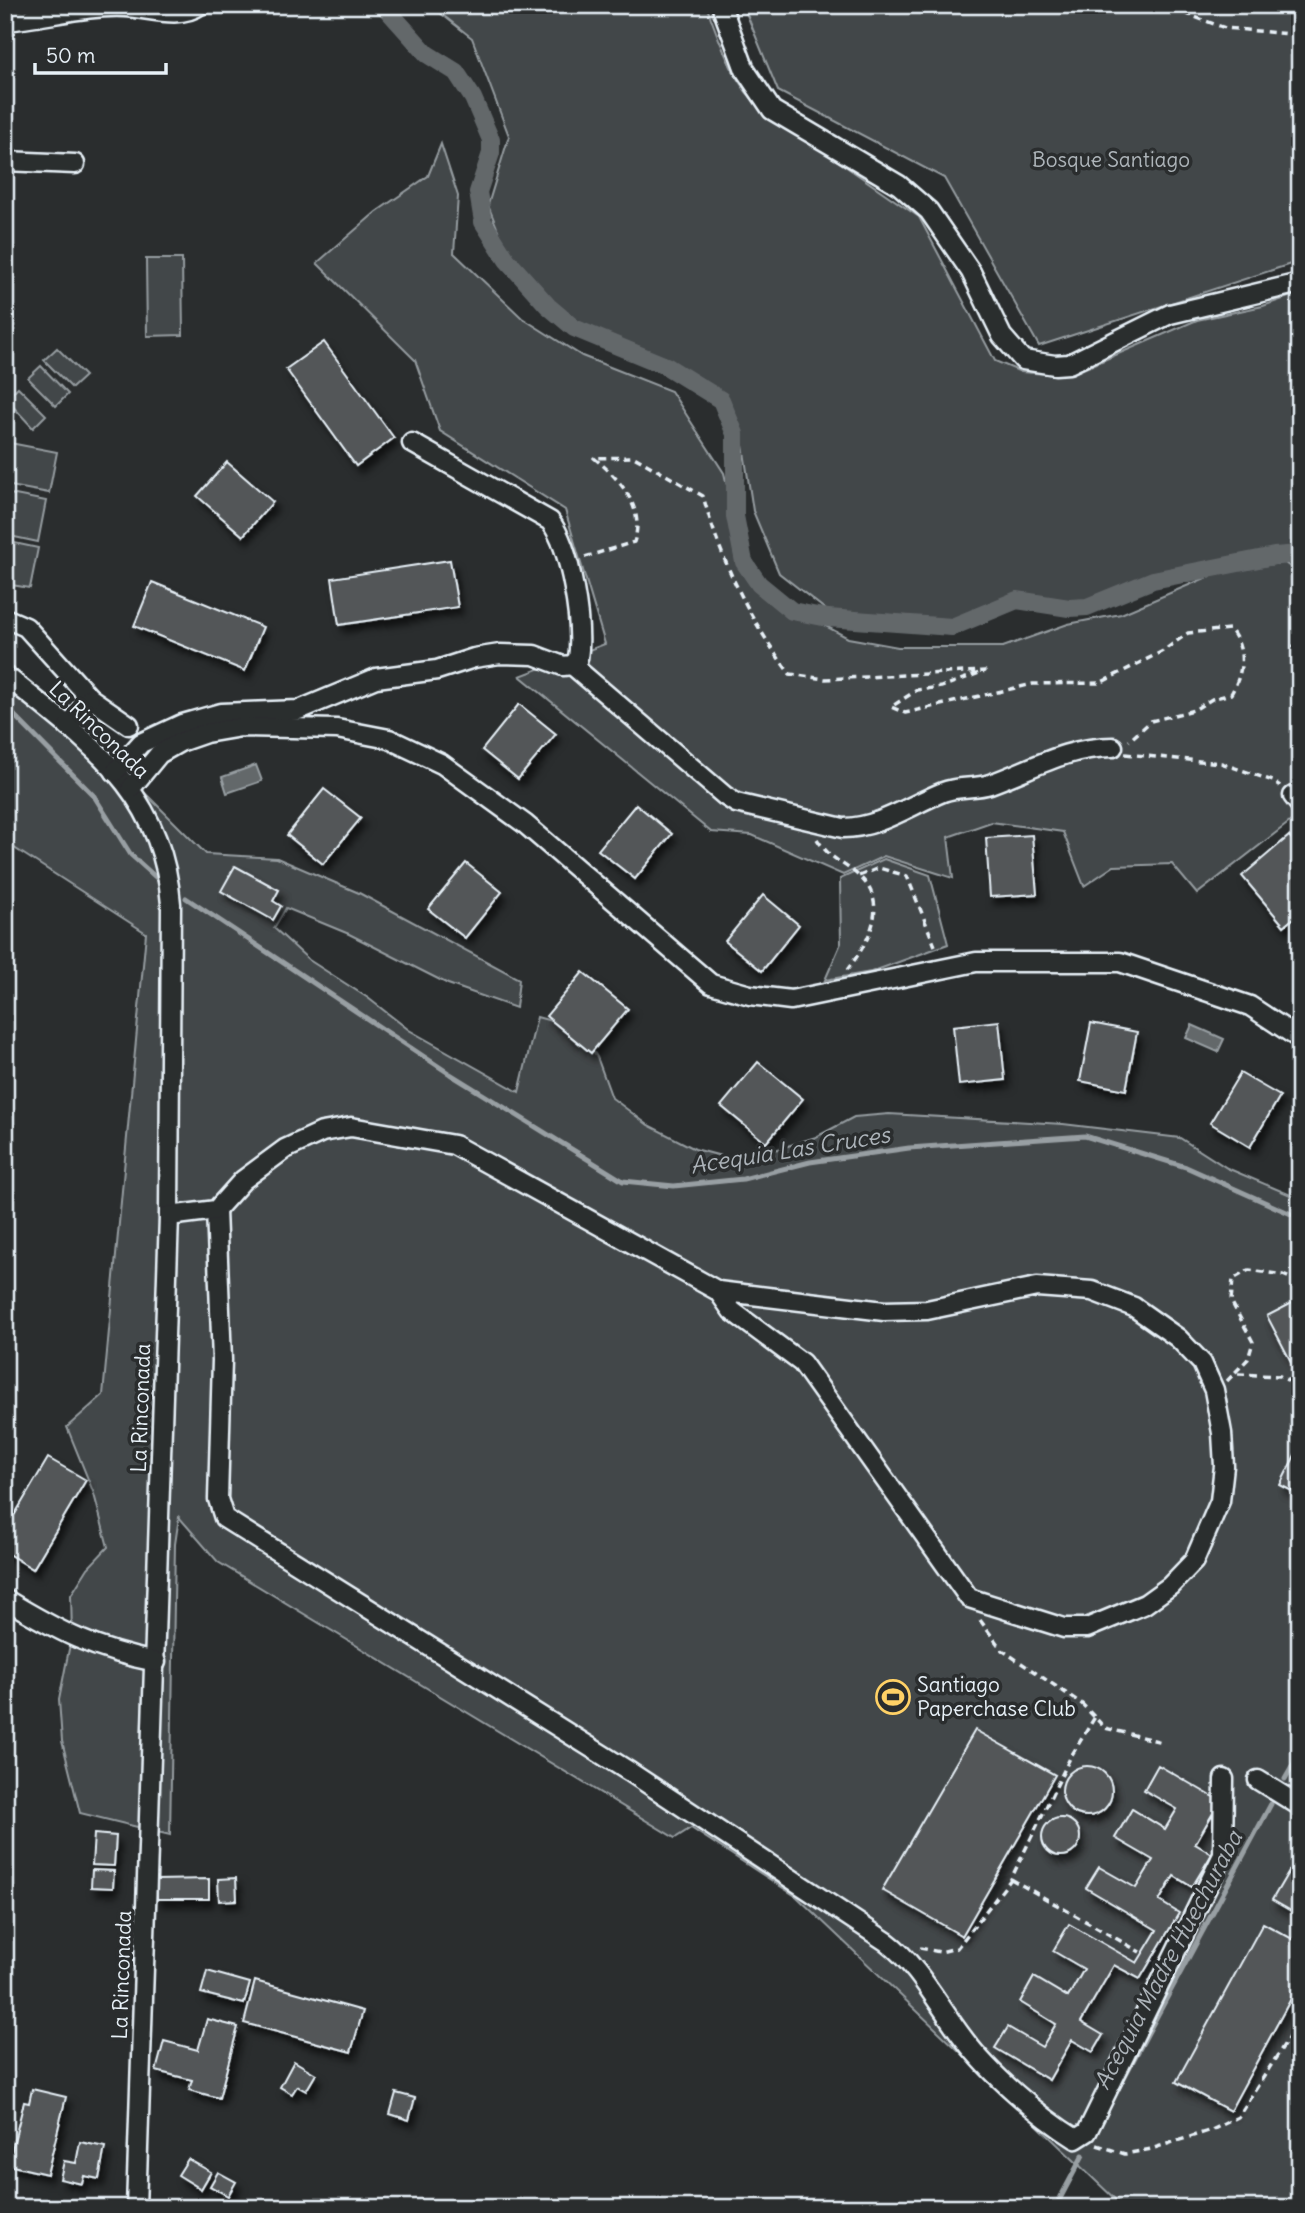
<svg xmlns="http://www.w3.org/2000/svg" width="1305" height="2213" viewBox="0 0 1305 2213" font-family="Delius,sans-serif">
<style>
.green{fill:#424648;stroke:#959ca0;stroke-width:2}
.water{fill:#63686b;stroke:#989fa3;stroke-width:2}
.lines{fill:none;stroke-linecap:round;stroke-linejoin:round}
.stream{stroke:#989fa3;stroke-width:5}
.canal{stroke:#63686b;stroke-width:18}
.building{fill:#535759;stroke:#e8f1f8;stroke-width:2;filter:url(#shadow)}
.minor-casing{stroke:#e8f1f8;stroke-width:23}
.path{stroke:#e8f1f8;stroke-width:3.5;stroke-dasharray:7 5;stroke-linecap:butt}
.minor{stroke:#2a2d2e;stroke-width:18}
.labels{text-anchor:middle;stroke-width:7;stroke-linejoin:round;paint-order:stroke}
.park-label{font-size:21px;fill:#aeb5ba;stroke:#2a2d2e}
.street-label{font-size:21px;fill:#e8f1f8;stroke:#2a2d2e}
.poi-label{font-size:21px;fill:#e8f1f8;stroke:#2a2d2e;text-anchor:start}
.water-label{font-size:23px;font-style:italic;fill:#acb3b9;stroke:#2a2d2e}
</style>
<defs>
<filter id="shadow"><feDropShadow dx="4.5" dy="7" stdDeviation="3.5" flood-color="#0009"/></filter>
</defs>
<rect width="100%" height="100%" fill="#2a2d2e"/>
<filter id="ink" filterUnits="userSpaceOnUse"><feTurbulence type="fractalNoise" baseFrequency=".0143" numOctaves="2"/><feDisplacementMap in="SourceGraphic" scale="14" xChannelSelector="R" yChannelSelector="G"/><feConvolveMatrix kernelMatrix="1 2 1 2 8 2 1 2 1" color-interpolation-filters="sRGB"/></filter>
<g filter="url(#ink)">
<!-- green -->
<g class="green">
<path d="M430,5H706C724,52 737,100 784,124L919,217L995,361L1021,372L1060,375L1076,372L1197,320L1263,306L1300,293V549L1274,550L1154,574L1100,603L1015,606L975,623H934L830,613L779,573L753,511L741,432L706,395L655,364L589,339L525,279L502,240L488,205L509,136L472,38Z"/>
<polygon points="743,5 1300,5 1300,261 1039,346 944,178 778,91"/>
<polygon points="441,144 458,196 454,253 522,318 582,356 671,391 724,473 732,506 731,523 764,581 803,614 848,638 898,647 1003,647 1068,624 1121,614 1210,576 1253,566 1285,563 1300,575 1300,830 1291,821 1197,894 1172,864 1114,866 1084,886 1063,832 991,822 948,837 953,878 884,856 843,875 752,835 711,832 520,676 605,644 565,510 440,431 415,360 317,263 376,212 428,176"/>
<polygon points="146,259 182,259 183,335 147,336"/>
<polygon points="57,348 85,376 72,388 44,360"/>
<polygon points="41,366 68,394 56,406 28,378"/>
<polygon points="18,387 46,415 33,428 6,399"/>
<polygon points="5,442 57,452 49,493 5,485"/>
<polygon points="5,493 46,501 38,542 5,535"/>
<polygon points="5,541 38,548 30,588 5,584"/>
<polygon points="5,673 62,710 206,854 277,858 359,893 519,979 516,1008 448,984 349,934 286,908 274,928 309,960 368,998 409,1030 519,1092 537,1017 580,1029 597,1057 612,1098 648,1125 695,1149 740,1161 816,1137 854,1117 889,1114 1063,1124 1180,1138 1227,1168 1300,1199 1300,2208 1115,2208 1118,2202 797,1897 691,1828 675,1838 218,1562 179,1517 175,1544 170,1835 80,1813 62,1741 59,1700 72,1634 71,1595 88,1568 108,1547 94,1494 67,1427 103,1395 146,933 5,842"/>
<polygon points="884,859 930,875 948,944 871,972 825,980 841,943 840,879"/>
</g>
<!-- water -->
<g class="water">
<polygon points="256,765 262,781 227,793 222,777"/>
<polygon points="1192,1025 1224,1039 1218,1052 1186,1038"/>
</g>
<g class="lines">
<!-- stream -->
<g class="stream">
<polyline points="5,706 94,796 131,855 161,882"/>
<polyline points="186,898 450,1074 623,1181 674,1186 743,1179 810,1162 909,1148 1085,1136 1186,1167 1300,1218"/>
<polyline points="1285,1779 1300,1753"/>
<polyline points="1113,2098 1271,1804"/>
<polyline points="1055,2208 1083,2155"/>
</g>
<!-- canal -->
<polyline class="canal" points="383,5 427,54 456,72 473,98 491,140 491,153 478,192 483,222 507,260 548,306 574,328 666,366 721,400 735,434 735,516 744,562 759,584 792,611 828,618 952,627 1017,600 1069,608 1087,607 1153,580 1274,556 1300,554"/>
</g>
<!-- building -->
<g class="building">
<polygon points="324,342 394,438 356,466 286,369"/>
<polygon points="227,462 273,502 243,536 197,496"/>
<polygon points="450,560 458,607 339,625 332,578"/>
<polygon points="152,582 263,627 245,671 134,626"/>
<polygon points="519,704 556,734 518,779 482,750"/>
<polygon points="324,789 361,818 323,864 287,835"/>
<polygon points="636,804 672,834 635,879 598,850"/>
<polygon points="1032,835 1037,894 990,897 986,838"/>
<polygon points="1289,836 1300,848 1300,856 1291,863 1300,874 1300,913 1284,926 1242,876"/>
<polygon points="466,863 502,892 465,938 428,909"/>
<polygon points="235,866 279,890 273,901 281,906 273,920 221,891"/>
<polygon points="763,895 799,925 762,971 725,941"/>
<polygon points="583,972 628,1009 591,1053 546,1016"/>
<polygon points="999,1021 1005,1080 959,1085 953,1026"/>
<polygon points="1091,1023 1137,1032 1126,1090 1080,1081"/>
<polygon points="758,1062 803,1099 766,1143 721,1106"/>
<polygon points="1240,1073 1280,1096 1250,1147 1210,1123"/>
<polygon points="1300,1299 1300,1377 1299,1377 1267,1316"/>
<polygon points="1297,1451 1300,1452 1300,1495 1280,1485"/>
<polygon points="48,1458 86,1480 33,1569 5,1552 5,1508 15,1514"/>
<polygon points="975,1730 1055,1775 962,1936 882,1890"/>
<polygon points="1158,1765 1220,1801 1195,1844 1212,1854 1192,1887 1174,1876 1159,1901 1179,1913 1140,1979 1114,1965 1081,2022 1103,2035 1093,2052 1072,2040 1049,2080 995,2048 1008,2027 1042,2047 1056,2024 1020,2002 1034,1977 1068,1997 1084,1969 1053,1951 1069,1924 1137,1963 1157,1930 1086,1888 1099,1867 1136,1888 1153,1860 1115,1838 1132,1809 1165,1829 1177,1809 1144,1790"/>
<circle cx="1087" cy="1791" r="25"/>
<circle cx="1061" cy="1837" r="19"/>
<polygon points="94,1834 116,1836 114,1866 92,1865"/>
<polygon points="1300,1852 1300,1916 1272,1900"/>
<polygon points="92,1870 114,1871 113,1888 91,1887"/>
<polygon points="236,1878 237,1900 219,1901 218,1879"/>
<polygon points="209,1879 209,1899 157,1899 156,1880"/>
<polygon points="1263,1923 1300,1943 1300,1982 1230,2111 1176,2082"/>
<polygon points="207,1971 250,1983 244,2004 201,1993"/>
<polygon points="255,1981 363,2011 351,2052 244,2023"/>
<polygon points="207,2019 238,2027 219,2098 189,2090 192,2080 156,2071 164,2041 198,2050"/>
<polygon points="294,2061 316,2074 306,2091 297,2086 292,2094 280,2087"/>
<polygon points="32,2089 66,2097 47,2174 8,2165 24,2102 29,2103"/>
<polygon points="396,2093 415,2098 409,2120 390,2114"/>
<polygon points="80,2142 105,2147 99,2179 84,2176 82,2184 60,2179 64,2161 76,2163"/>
<polygon points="188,2159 211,2172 201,2189 178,2175"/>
<polygon points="218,2172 236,2182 228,2196 210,2186"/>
</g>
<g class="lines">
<!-- minor casing -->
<g class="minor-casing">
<g id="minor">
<polyline points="721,5 745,70 772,110 899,185 929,211 971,272 1002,336 1023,360 1055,365 1069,364 1170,314 1300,283"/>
<path d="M5,21C44,18 86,5 125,7C149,8 179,20 200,5"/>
<polyline points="5,161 75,164"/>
<polyline points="5,618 26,627 90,698 129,725"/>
<path d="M572,665L725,796L736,803L843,828C879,828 910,805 943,792C958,786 975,789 990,784C1032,769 1067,747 1113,747"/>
<path d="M5,675C88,743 162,789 171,904L169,1216L136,2208"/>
<polyline points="68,727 90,698"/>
<path d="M115,772L141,743L182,724L221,713L299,710L376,678L437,670L474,658L500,654L534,655L563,666L572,665L578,659C583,625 571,548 550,521L412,443"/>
<polyline points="131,788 159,754 180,742 206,733 241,727 337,729 389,739 442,764 525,824 711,984 750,995 791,1000 976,962 1120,962 1250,1006 1300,1039"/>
<polyline points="1293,796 1300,805"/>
<path d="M216,1210L222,1360L218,1499L224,1518L630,1772L887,1942C919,1966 939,2007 964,2039C990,2074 1039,2116 1076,2139L1087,2132L1223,1855L1224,1779"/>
<polyline points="169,1216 216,1210 243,1180 285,1149 322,1132 351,1127 454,1145 718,1291 884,1311 927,1310 1037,1287 1092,1291 1134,1307 1178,1338 1202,1363 1214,1390 1222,1433 1224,1466 1220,1501 1194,1561 1170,1586 1145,1604 1087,1628 1064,1628 969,1598 802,1363 732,1311 718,1291"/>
<path d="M5,1599C58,1631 94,1650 156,1662"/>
<polyline points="1258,1780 1300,1806"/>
</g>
</g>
<!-- path -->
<g class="path">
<polyline points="1162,5 1225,28 1300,35"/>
<path d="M585,557L634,542C646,508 619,478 594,458L634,457L703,496C721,561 749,619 790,674L825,679L985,671L941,687L917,690L891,707L905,713L1033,684L1100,683L1163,651L1188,633L1230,629C1247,650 1243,673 1231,694L1212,699L1194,710L1151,721L1129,741"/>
<polyline points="1292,646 1300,648"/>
<polyline points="1125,754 1221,763 1273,781 1280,786"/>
<path d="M817,839C831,861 844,862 861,878C890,906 867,945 847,970"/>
<polyline points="859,876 879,868 907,876 935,946"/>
<polyline points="1238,1374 1280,1376 1300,1387"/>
<polyline points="1227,1381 1248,1359 1253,1342 1231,1301 1233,1279 1249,1270 1283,1275 1300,1282"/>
<polyline points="1296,1512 1300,1512"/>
<polyline points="980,1620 1002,1650 1082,1704 1105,1728 1162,1742"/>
<polyline points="1011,1879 1140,1952"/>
<polyline points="920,1948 940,1952 957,1948 1011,1879 1070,1758 1095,1717"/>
<polyline points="1097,2145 1125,2154 1151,2149 1212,2130 1238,2117 1300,2020"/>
</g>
<!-- minor -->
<use href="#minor" class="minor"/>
</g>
</g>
<!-- icons -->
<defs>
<g id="stadium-ring" transform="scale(1.75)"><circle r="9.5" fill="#2a2d2e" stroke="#ffd166" stroke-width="1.5"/><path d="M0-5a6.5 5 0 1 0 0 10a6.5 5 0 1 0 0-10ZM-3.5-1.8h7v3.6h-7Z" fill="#ffd166"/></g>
</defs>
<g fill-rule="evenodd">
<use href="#stadium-ring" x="893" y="1697"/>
</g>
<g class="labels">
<!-- park labels -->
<g class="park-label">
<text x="1111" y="167">Bosque Santiago</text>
</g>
<!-- street labels -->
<g class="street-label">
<text transform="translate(99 730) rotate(44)" y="7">La Rinconada</text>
<text transform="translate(141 1408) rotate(-88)" y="7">La Rinconada</text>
<text transform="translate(122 1975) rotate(-88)" y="7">La Rinconada</text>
</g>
<!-- poi labels -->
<g class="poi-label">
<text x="917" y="1692">Santiago<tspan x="917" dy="24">Paperchase Club</tspan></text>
</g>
<!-- water labels -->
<g class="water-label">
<text transform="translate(790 1150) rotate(-9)" y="8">Acequia Las Cruces</text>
<text transform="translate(1168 1960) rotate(-62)" y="8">Acequia Madre Huechuraba</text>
</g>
</g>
<!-- margin -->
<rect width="1305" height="2213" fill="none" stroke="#2a2d2e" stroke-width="28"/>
<rect x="14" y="14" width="1277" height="2185" fill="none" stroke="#e8f1f8" stroke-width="2.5" filter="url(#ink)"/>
<!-- scale -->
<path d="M35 63v10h131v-10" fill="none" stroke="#e8f1f8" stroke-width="3.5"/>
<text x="46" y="63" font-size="21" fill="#e8f1f8" stroke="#2a2d2e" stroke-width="5" paint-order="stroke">50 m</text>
</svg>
